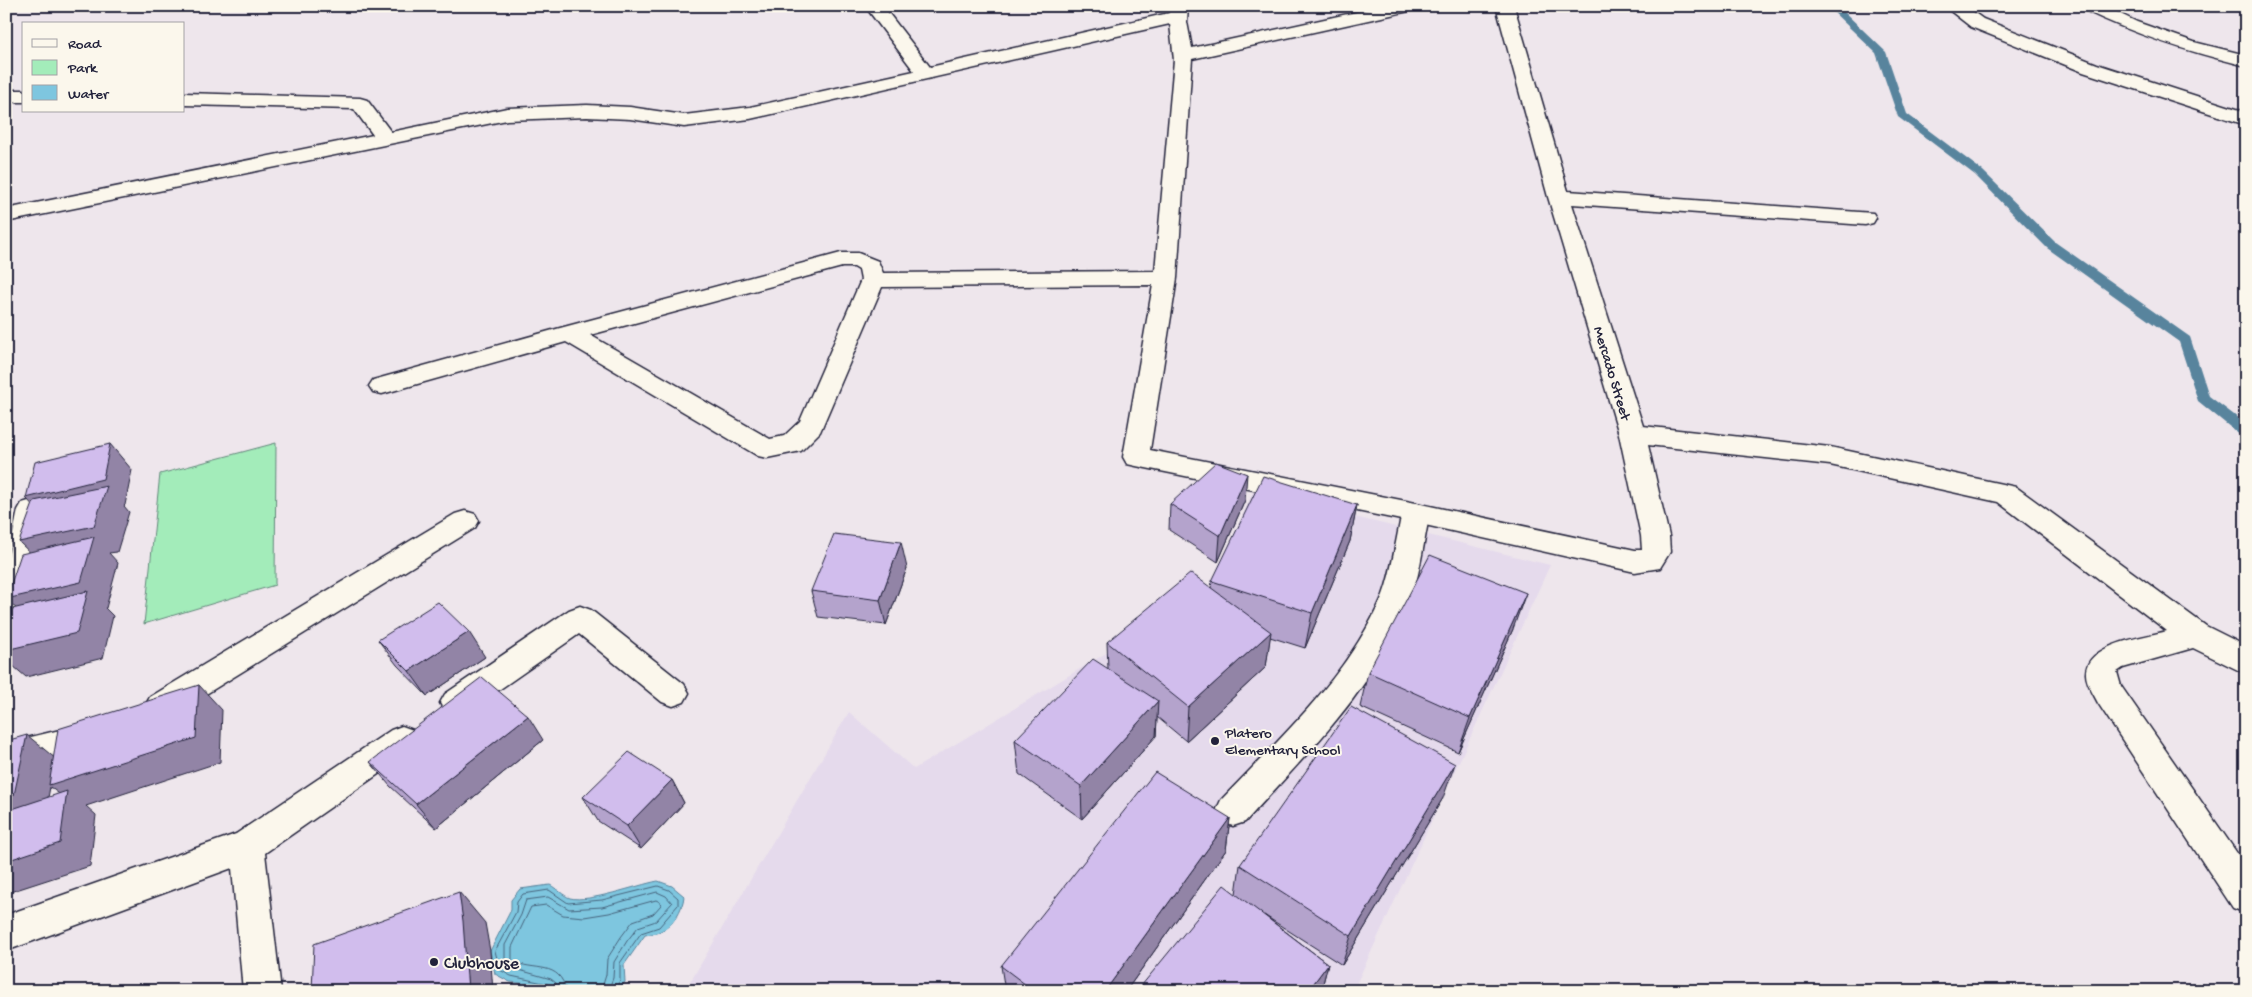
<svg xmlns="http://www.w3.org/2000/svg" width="2252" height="997" viewBox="0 0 2252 997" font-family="'Gochi Hand',sans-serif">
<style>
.built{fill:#e5daec}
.green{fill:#a3ecba;stroke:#62877a}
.water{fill:#7ec6df;stroke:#59849d}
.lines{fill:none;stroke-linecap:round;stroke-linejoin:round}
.shore{stroke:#47647d;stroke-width:1}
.stream{fill:#59849d;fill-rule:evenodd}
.service-casing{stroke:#22223b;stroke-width:3}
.minor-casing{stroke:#22223b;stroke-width:3}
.service{fill:#fbf7ec;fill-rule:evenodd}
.minor{fill:#fbf7ec;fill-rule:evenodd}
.wall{fill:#b4a3cc;stroke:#22223b}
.shaded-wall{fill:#9284a6;stroke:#22223b}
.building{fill:#d1bded;stroke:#22223b}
.poi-dot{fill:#22223b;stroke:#fbf7ec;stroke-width:2}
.labels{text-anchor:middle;stroke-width:4;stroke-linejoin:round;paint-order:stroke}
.street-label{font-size:15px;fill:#22223b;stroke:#fbf7ec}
.poi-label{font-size:15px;fill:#22223b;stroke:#fbf7ec;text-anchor:start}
.near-poi-label{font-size:18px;fill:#22223b;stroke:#fbf7ec;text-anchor:start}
</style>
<rect width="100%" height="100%" fill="#eee6ec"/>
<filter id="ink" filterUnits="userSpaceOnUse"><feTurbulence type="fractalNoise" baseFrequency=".02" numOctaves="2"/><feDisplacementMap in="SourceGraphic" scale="10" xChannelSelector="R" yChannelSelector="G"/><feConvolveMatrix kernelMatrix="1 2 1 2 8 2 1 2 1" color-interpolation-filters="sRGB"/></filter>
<g filter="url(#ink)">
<!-- built -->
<polygon class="built" points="1253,492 1550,565 1353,991 685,991 849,712 914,769 1209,591"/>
<!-- green -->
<polygon class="green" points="276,443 275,585 144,624 160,474"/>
<!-- water -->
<path class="water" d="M658,881L672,886L684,896C683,909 673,926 661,931C656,934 650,934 645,935L624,965L625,982L618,991H553L536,985L510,982L495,974L490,951L511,910V900L520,889L550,885C556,888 564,896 570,898C589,903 637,885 658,881Z"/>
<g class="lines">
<!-- shore -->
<g class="shore">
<polyline points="552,991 548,984 511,976 500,970 495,951 516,912 517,902 523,894 549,890 568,903 602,900 658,886 669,890 678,898 678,905 659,927 641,933 620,963 620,980 615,991"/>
<polyline points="558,991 556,983 551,979 505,966 505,945 521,915 526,900 548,897 569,909 602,907 657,892 666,896 672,903 656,921 638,927 627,941 614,962 613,978 608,991"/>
<path d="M566,991C560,960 534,972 512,961V947L531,907L546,905L563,915L584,917L609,913L656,900L660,902L661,905L653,914L633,921L621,937L607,959L606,975L601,991"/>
</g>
<!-- stream -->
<polygon class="stream" points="1827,6 1838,6 1886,52 1907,114 1983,171 2055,242 2190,337 2209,396 2246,424 2246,437 2241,436 2198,401 2179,342 2047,248 1975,175 1898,117 1876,53"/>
<!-- service casing -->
<g class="service-casing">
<path id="service" d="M1416,503L1426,506L1430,513C1424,538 1421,571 1412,594C1376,688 1311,749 1245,822L1233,826L1221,822L1216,811L1221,800C1281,737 1348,677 1383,595C1392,572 1396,538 1402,513L1406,506Z"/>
</g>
<!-- minor casing -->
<g class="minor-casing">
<g id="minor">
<path d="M865,6H883L930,67L1169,13L1170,6H1188L1187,22L1192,48L1384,6H1418L1415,10L1409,11L1192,59L1177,278L1150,450L1416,503L1635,550H1642L1641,536L1619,434L1548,197L1496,6H1514L1568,191L1873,213L1876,218L1873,223L1865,225L1572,204L1643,426L1830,447L2016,487L2206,626L2246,646V674L2193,648L2123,668L2117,672L2121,686L2246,866V913L2233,908L2098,703C2094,695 2086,683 2086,674C2085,644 2145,637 2167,631L1998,502L1830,465L1648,445L1669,536L1670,552L1660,568L1635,572L1416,523L1136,466L1127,464L1123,457L1153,285L882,287L820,432L801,451L767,458L758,456L566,342L382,394L373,392L369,386L373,380L560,328L841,253H858L878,261L883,273L1155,271L1174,60L1170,24L750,119L684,127L630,119L587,117L507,120L6,222V209L373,135L354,109L184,105V93L360,98L367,100L391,132L507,108L587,105L630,107L684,115L750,107L914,71ZM842,267H854L859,270L861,280L800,421L784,436L770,439L590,335Z"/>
<polygon points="1944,6 1965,6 1983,19 2097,64 2246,112 2246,125 2083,72 1971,27"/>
<path d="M2081,6H2104L2137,22L2194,42L2246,55V66C2189,52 2136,35 2084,10Z"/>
<rect x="6" y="90" width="18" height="12"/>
<polygon points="32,500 42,503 46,510 21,641 17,650 6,653 6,567 18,510 22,503"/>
<polygon points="465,511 475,514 479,521 475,528 172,715 161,719 150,715 145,706 150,697 455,514"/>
<polygon points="580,606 591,610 684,684 689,693 684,702 673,706 662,702 579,634 467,712 456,716 445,712 440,703 445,694 569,610"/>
<polygon points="93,722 104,726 109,736 104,746 6,771 6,743"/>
<polygon points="402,726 413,730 418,740 413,750 265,853 281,991 243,991 232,868 6,951 6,915 236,834 391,730"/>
</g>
</g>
<!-- service -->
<use href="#service" class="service"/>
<!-- minor -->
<use href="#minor" class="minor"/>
</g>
<!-- wall -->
<g class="wall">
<polygon points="1245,500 1218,562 1169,530 1170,504"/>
<polygon points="1357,505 1350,541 1305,648 1270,637 1266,667 1186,741 1157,717 1156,736 1082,819 1019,774 1015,740 1108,669 1107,642 1211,588 1212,581"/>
<polygon points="907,568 886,625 818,617 811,591"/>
<polygon points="1513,629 1458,752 1360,707 1368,672"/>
<polygon points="378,640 485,657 427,696 397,665"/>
<polygon points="543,740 436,828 390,786 370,762"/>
<polygon points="672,780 684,803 641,849 598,821 583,797"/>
<polygon points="1443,798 1342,965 1264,915 1328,964 1321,991 1137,991 1236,894 1240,865"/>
<polygon points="1230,818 1226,850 1126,991 1005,991 1001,966"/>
</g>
<!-- shaded-wall -->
<g class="shaded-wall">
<polygon points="110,444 132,470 125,505 124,506 129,512 117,552 109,553 118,563 106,608 105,608 113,616 103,658 26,677 6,660 6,650 33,624 6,599 45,567 19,542 50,524 26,498"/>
<polygon points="1247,474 1245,500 1218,562 1220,536"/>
<polygon points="1357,505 1350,541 1305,648 1312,613"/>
<polygon points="901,542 907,568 886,625 880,600"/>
<polygon points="1526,593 1513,629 1458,752 1470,718"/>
<polygon points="469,632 485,657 427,696 409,671"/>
<polygon points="1271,632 1266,667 1186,741 1188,707"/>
<polygon points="199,685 222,710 220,762 86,806 96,815 90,866 10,892 6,890 6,861 66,799 50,787 44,819 6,830 6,798 27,735 56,759"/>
<polygon points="1158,701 1156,736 1082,819 1081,786"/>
<polygon points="528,716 543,740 436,828 416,804"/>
<polygon points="1455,764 1443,798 1342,965 1351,936"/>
<polygon points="672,780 684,803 641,849 627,826"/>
<polygon points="1230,818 1226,850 1126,991 1105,991"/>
<polygon points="459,892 485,923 490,951 493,991 468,991"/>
<polygon points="1328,964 1321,991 1308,991"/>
</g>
<!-- building -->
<g class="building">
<polygon points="110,444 103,479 26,498 35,462"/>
<polygon points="1216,462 1247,474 1220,536 1170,504"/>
<polygon points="1263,476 1357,505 1312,613 1212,581"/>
<polygon points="107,486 94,526 19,542 34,501"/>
<polygon points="834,534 901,542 880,600 811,591"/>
<polygon points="94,537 81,582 6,599 21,554"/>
<polygon points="1430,555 1526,593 1470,718 1368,672"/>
<polygon points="1191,573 1271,632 1188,707 1107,642"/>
<polygon points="88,591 77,633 6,650 6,626 12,609"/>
<polygon points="438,602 469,632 409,671 378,640"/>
<polygon points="1093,659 1158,701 1081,786 1015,740"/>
<polygon points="482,677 528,716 416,804 370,762"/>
<polygon points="199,685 196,738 49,785 58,729"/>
<polygon points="1351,707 1455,764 1351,936 1240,865"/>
<polygon points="27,735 14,795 6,798 6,741"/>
<polygon points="629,752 672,780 627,826 583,797"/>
<polygon points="1155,772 1230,818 1105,991 1034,991 1001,966"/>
<polygon points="67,791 60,843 6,861 6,811"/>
<polygon points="1224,885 1328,964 1308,991 1137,991"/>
<polygon points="459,892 463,921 468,991 312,991 314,944"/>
</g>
</g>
<!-- markers -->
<g class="poi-dot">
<circle cx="1215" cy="741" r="5"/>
<circle cx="434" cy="962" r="5"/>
</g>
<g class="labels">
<!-- street labels -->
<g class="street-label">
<text transform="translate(1613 373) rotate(73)" y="5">Mercado Street</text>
</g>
<!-- poi labels -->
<g class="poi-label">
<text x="1225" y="737">Platero<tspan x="1225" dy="17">Elementary School</tspan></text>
</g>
<!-- near-poi labels -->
<g class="near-poi-label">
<text x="444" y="968">Clubhouse</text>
</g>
</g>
<!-- margin -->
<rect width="2252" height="997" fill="none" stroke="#fbf7ec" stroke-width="25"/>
<rect x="12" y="12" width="2227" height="972" fill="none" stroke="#22223b" stroke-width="2" filter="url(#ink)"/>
<!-- legend -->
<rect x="22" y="22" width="162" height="90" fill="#fbf7ec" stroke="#a4a2a5"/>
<rect x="32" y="39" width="25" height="8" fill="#fbf7ec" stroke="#a4a2a5"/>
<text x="68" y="48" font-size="15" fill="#22223b">Road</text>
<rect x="32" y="60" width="25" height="15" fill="#a3ecba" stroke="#a4a2a5"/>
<text x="68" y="72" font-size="15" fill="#22223b">Park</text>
<rect x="32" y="85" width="25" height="15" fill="#7ec6df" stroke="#a4a2a5"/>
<text x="68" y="98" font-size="15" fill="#22223b">Water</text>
</svg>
